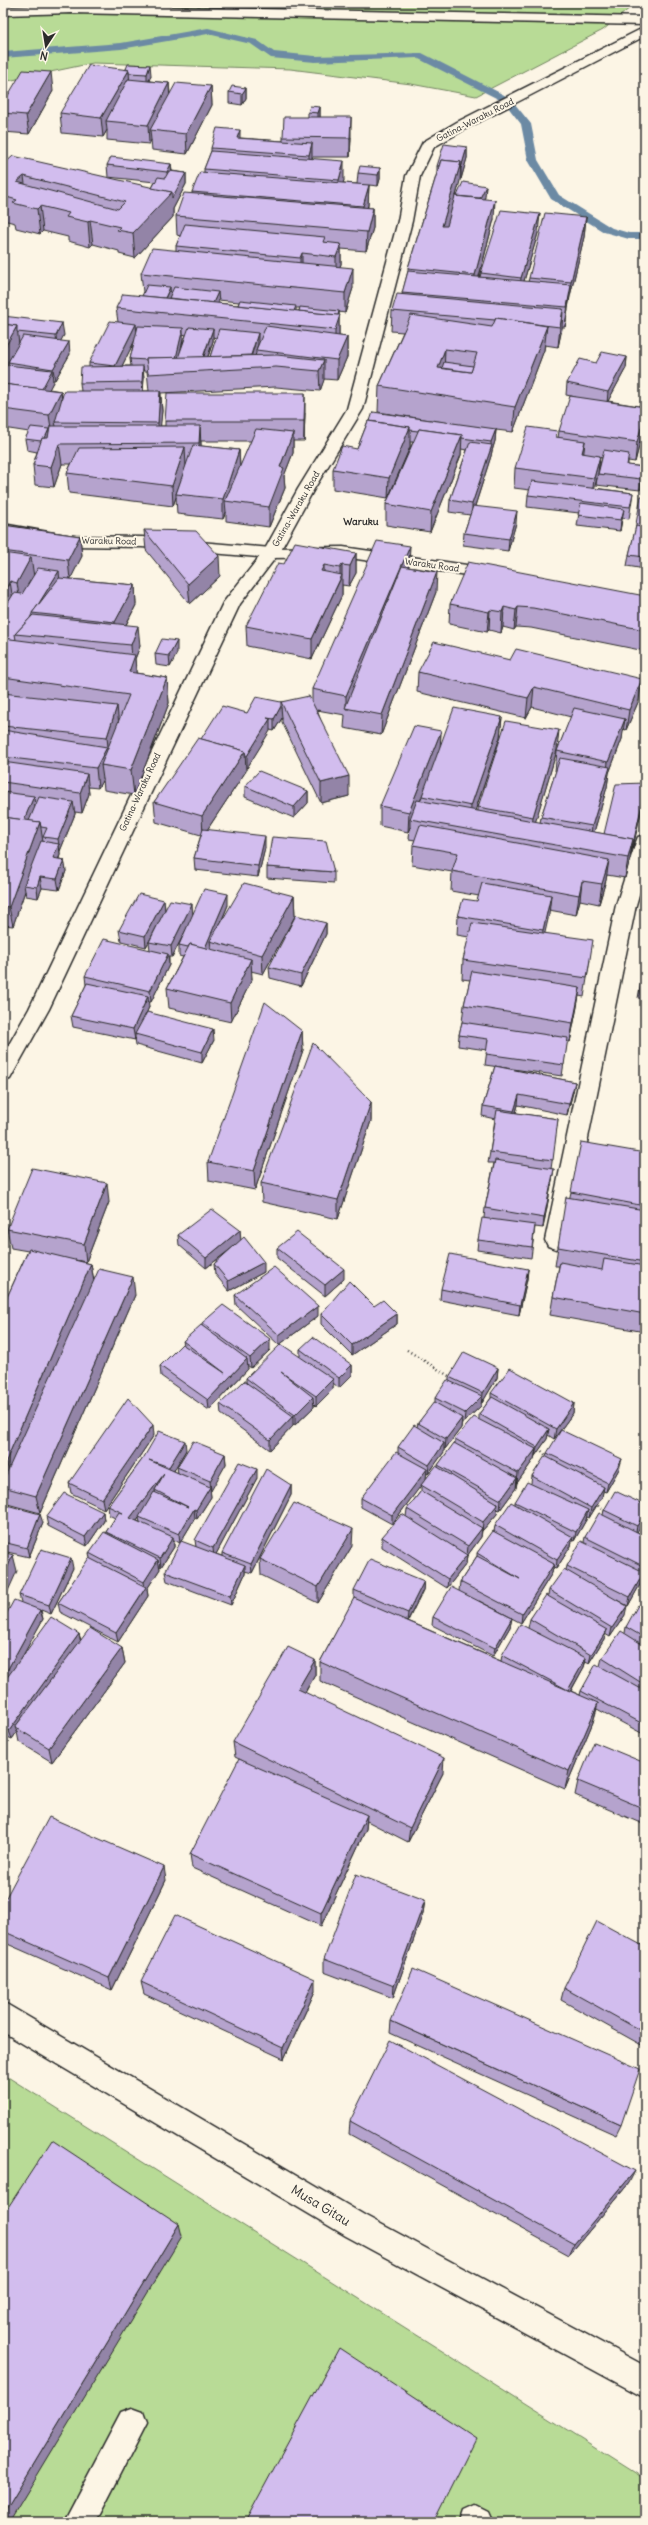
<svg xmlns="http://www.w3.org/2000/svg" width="648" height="2525" viewBox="0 0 648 2525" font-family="Delius,sans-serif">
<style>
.green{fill:#b8db96;stroke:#728360}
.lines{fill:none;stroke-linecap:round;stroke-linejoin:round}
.stream{fill:#6c8aa4;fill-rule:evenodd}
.service-casing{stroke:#2b2b2b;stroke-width:3}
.minor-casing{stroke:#2b2b2b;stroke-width:3}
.tertiary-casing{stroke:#2b2b2b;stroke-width:3}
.path{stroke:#2b2b2b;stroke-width:2.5;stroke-dasharray:1 3;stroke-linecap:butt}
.service{fill:#fcf5e5;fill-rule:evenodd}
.minor{fill:#fcf5e5;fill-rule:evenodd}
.tertiary{fill:#fcf5e5;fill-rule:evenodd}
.wall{fill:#b5a3cd;stroke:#2b2b2b;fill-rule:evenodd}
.shaded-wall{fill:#9384a7;stroke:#2b2b2b}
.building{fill:#d2bdee;stroke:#2b2b2b;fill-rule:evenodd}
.labels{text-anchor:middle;stroke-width:4;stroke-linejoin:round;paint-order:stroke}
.far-street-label{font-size:9px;fill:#2b2b2b;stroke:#fcf5e5}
.far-neighbourhood-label{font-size:10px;font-weight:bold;fill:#2b2b2b;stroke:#fcf5e5}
.near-street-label{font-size:13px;fill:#2b2b2b;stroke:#fcf5e5}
</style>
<rect width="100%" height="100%" fill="#fcf5e5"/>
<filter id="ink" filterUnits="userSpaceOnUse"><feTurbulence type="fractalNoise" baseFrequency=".025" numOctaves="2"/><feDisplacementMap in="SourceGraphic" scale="8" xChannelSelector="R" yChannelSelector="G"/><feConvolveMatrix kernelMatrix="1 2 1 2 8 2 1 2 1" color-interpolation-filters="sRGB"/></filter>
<g filter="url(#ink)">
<!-- green -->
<g class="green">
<polygon points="3,3 636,3 603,30 476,96 411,84 290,69 93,63 3,82"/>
<polygon points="3,2074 645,2479 645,2522 3,2522"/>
</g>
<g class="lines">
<!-- stream -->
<polygon class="stream" points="208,28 257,40 274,52 315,56 422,53 510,98 531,124 538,160 559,195 612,228 629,233 645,233 645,239 629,239 604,232 551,199 528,160 521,124 504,102 417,58 315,62 271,58 251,44 208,34 121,49 3,58 3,52 121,43"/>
<!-- service casing -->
<g class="service-casing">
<g id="service">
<polygon points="132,2408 143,2412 147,2423 96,2522 63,2522 121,2412"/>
<polygon points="476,2505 488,2511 493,2522 461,2522 465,2510"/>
</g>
</g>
<!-- minor casing -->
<g class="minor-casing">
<g id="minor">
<polygon points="72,5 645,17 645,25 72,13 3,15 3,7"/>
<polygon points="3,524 71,536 142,537 271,548 343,547 494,569 500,570 502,574 500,578 494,579 343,557 271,558 142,547 71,546 3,534"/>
<polygon points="645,835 645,874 636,905 567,1240 564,1246 556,1249 548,1246 545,1240 616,905 636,842 638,837"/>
<polygon points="3,2002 366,2216 645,2366 645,2398 346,2236 3,2032"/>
</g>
</g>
<!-- tertiary casing -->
<g class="tertiary-casing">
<polygon id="tertiary" points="645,27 645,36 467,128 434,147 420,176 412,221 363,409 314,489 279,553 240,604 49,1009 10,1079 3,1081 3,1055 29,1009 223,603 264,551 298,489 347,409 398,221 406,176 423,142 457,122"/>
</g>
<!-- path -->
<g class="path">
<polyline points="407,1350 452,1378"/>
<polyline points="539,1448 548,1458"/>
<polyline points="595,1503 606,1513"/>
</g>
<!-- service -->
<use href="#service" class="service"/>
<!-- minor -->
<use href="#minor" class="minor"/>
<!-- tertiary -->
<use href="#tertiary" class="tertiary"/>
</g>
<!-- wall -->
<g class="wall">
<polygon points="126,69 151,75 149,81 169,83 170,94 211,86 212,105 187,154 152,150 151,140 149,144 107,140 107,130 103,137 62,133 60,113"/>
<polygon points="246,88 246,98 242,105 229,103 229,92"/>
<polygon points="53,91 29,134 3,132 3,104"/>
<path d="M320,107V117L351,137L350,157H312V158L344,180L343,183L357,184L358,173L380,168V179L378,186L369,185L368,205V208H373V228L366,251L341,249V264L340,267L353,288L345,313L339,312V336L347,337V357L337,380L324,379L320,391L276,387L161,393L162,411L160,426H165V421L305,413L304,441H293V453L284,476L285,488L269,527L226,521V512L223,519L177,514L176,497L173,506L69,493L67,473L71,464H62L54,487L35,485L33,465L37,452L27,450L25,439L29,432L3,428V369V371L5,369H3V316L64,335L60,341L70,354L55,380H53V382L49,389L61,391L62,399L81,391L80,383L89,367V363L118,322L116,308L142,296L144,293L143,292L141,273L176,251V246L180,236L177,235L176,216L192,194V192L204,172V169L211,151V148L240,138L283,141V137L308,117V112ZM218,300L239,302L238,305L218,303ZM296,308H300L299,311H296ZM183,334L186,335L181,348L183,339ZM213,337L216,338L210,357H208L213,341ZM134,341L130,359L131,366H122ZM143,371H147L149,391H143L144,378ZM201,441H251L240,467L239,450L201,446Z"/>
<polygon points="467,147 467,158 461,179 460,179 456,196 485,197 484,199 494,219 479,277 480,277 481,273 538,233 524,281 528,282 529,278 586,217 584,237 570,296 565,327 562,327 558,347 545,345 544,350 513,432 496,430 495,441 492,451 491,456 475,506 516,523 508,551 463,545 464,533 470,515 449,512 450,500 467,450 461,449 461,455 430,532 386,525 386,504 413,442 410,442 410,447 388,498 333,489 333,469 357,449 368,421 476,427 378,412 379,386 403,332 391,331 392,311 402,294 408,271 408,268 437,173 437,166"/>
<polygon points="171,164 172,171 186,173 186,184 173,209 173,217 135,258 119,254 119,251 93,244 90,247 68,241 68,237 43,231 40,234 16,228 15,223 3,220 3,165 152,188 155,182 108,177 107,165"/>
<path d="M627,357L626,368L608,401L639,406L645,392V421L644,427L635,462L628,461V465L644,467L640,490L596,485L597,478L594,488L633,493L629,519L622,518L620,531L577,526L579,513L527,507L528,495L530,490L514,488L515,468L557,437L558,438L559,431L576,397L566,395L567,383L596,363ZM600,457L602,458L598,471Z"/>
<polygon points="645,461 645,483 642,482"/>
<polygon points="645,497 645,569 627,566 629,555 635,531 636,524"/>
<polygon points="3,525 80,536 82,556 70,579 135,585 136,605 126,625 140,646 135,659 136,673 167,678 169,703 134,795 104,790 103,779 98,788 88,787 89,794 82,813 75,812 75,814 60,851 60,855 59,859 64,860 66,871 59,890 42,888 38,898 26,896 25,891 13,926 3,925"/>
<polygon points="144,530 220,576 190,604 146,550"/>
<polygon points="356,553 356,573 349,586 342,585 342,595 312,659 247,646 246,626 284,564"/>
<polygon points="409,566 408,567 436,592 381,735 344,728 345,715 317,710 349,796 321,803 282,722 282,718 274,731 270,730 247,768 246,767 246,771 207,830 265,848 258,877 195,870 194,858 201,835 156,822 154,802 201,739 247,713 281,702 312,701 312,689"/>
<polygon points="645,596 645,651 531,628 516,627 514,630 503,627 501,633 489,630 487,632 449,624 450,604"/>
<polygon points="177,653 170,667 156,665 155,654"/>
<polygon points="418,672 639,700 626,730 623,729 622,739 609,773 607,787 594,832 604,834 645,783 645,795 631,855 630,855 625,878 607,875 606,880 599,904 580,900 576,915 549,910 544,933 590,960 584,997 579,996 570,1042 567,1042 562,1076 485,1065 487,1050 458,1046 459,1035 462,1022 464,1005 470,980 462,979 463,960 469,937 457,935 458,916 477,901 479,896 451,891 452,872 412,865 413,845 415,840 409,839 410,827 408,832 380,826 380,806 441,731 440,746 502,717 500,737 475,811 478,811 478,807 557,750 535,822 540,823 541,817 556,771 555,771 557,751 571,717 532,707 526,718 417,692"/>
<polygon points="245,786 308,791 308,803 294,818 245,797"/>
<polygon points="267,867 334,872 334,883 267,878"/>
<polygon points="294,896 295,916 263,974 251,971 252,979 231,1022 169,1008 167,988 183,957 179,956 179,945 180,941 172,957 169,957 169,965 151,1002 148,1002 149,1007 145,1016 214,1040 202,1063 136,1045 135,1038 135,1040 73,1027 71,1016 86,985 85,976 150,950 149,942 158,924 146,947 121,941 119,930 164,900 165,910 193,914 228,905 221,922"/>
<polygon points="326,923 326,934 301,986 270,978 269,967"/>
<polygon points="645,960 645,999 638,998"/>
<polygon points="302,1031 303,1050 255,1190 209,1181 208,1162"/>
<polygon points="495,1066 575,1082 573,1092 567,1115 518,1105 516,1113 558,1119 551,1169 552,1180 543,1228 535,1227 531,1258 477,1250 478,1240 484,1218 485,1208 494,1163 488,1163 490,1152 495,1119 482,1116 483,1106"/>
<polygon points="371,1102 371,1121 338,1219 262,1202 261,1183"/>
<polygon points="645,1153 645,1332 550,1315 553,1297 559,1266 555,1266 558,1247 571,1192"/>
<polygon points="109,1202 86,1262 75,1260 91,1264 94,1281 135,1295 40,1513 4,1503 4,1500 3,1502 3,1306 28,1251 11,1248 7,1229"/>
<polygon points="240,1230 240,1240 264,1272 229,1291 215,1274 214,1264 231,1249 206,1268 179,1245 178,1235"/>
<polygon points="277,1248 344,1279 325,1296 277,1258"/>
<polygon points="528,1269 527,1279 519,1315 440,1300 441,1289"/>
<polygon points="235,1295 318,1316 279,1345 236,1305"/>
<polygon points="374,1306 397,1314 397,1324 352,1355 321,1324 321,1314"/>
<polygon points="202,1323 270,1350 251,1368 247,1365 248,1369 209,1410 161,1376 160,1366 184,1345 183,1341 202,1326"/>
<polygon points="300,1349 352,1365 352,1375 339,1388 333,1383 333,1389 316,1406 314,1404 314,1407 295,1425 293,1424 293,1426 270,1450 221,1414 220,1404 246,1383 246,1378 300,1356"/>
<polygon points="498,1368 497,1378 482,1403 481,1402 481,1406 464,1422 462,1422 461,1428 445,1449 444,1448 444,1452 428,1474 426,1473 426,1479 438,1467 438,1465 455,1443 455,1439 479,1419 479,1414 491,1398 491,1393 574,1403 573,1413 554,1439 548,1435 547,1439 535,1456 534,1459 517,1483 516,1488 500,1510 497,1509 497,1514 482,1531 481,1537 467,1556 467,1555 466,1564 447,1588 382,1547 382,1537 406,1517 407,1509 421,1491 421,1485 392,1524 361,1507 361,1498 398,1453 398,1447 417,1427 418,1423 435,1402 435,1398 449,1381 449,1377"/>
<polygon points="154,1435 104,1509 71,1493 69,1483"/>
<path d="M186,1450L174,1471L178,1473L177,1467L225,1454L226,1464L210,1490L211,1497L197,1519L195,1518L180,1543L174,1540V1547L161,1567L159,1566L160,1569L147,1589L148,1596L118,1642L60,1612L58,1603L90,1558L89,1553L106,1533V1532L115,1518L109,1515L108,1506L144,1457ZM139,1518L140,1522L137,1521Z"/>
<polygon points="547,1453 619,1469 606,1492 603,1491 602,1497 589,1518 587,1517 586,1520 574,1541 572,1540 571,1546 556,1569 553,1568 552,1573 521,1623 479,1601 512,1618 510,1627 493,1656 432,1625 433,1617 459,1591 460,1582 477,1556 477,1553 494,1532 495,1525 515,1504 515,1502 531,1483 532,1476 546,1456"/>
<polygon points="257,1478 216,1554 222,1556 222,1553 291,1485 291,1495 252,1573 245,1571 245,1574 231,1605 167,1581 165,1572 196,1547 195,1540"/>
<polygon points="3,1504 43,1523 29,1557 3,1551"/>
<polygon points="645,1505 637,1532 645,1536 645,1574 644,1577 643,1577 642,1581 628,1606 617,1600 625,1615 610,1637 605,1634 604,1639 589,1663 586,1661 584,1667 571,1691 580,1695 581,1691 600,1666 602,1658 625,1633 626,1627 641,1606 643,1598 645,1599 645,1735 597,1709 593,1722 565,1789 320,1681 320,1662 354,1599 354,1590 424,1581 423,1590 408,1621 501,1661 502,1655 528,1628 530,1619 548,1596 549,1590 566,1570 567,1566 584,1542 585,1537 603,1515 604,1510"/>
<polygon points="103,1512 104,1521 87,1546 48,1526 46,1517"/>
<polygon points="352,1546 318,1603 261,1575 260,1559"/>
<polygon points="73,1568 51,1614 41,1610 43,1619 21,1658 79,1634 81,1640 122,1648 125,1663 52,1762 19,1742 17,1732 12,1739 3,1735 3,1620 21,1602 19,1595"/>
<polygon points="315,1660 315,1675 305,1693 443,1773 408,1842 367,1821 366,1829 321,1926 192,1868 190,1854 243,1761 235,1757 233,1742"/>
<polygon points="645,1763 645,1825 575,1795 578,1781"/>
<polygon points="166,1880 112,1990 3,1942 3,1903"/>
<polygon points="425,1900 423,1913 393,1998 324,1972 324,1959"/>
<polygon points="645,1947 645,2047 561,2000 564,1988"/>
<polygon points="141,1982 315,1991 284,2059 144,1994"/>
<polygon points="391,2021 621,2125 616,2135 390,2033"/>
<polygon points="350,2121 629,2183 569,2255 349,2134"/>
</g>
<!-- shaded-wall -->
<g class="shaded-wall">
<polygon points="150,65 151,75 147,85 147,74"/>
<polygon points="129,70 130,89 106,121 107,130 103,137 101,118"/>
<polygon points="51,72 53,91 29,134 26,115"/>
<polygon points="169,83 170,102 150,130 151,140 149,144 148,125"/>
<polygon points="211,86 212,105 187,154 186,134"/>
<polygon points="246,88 246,98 242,105 242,94"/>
<polygon points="320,107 320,118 318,124 318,113"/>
<polygon points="351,117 351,137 350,157 350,138"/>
<polygon points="240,130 240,149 237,138"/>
<polygon points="312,143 312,163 309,174 309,155"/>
<polygon points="467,147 467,158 461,179 461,168"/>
<polygon points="344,161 344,180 339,199 339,180"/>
<polygon points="461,162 460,181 442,245 442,226"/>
<polygon points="171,164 172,175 168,183 167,172"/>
<polygon points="380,168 380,179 378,186 378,175"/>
<polygon points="186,173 186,184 173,209 173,217 135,258 133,233"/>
<polygon points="24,176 27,200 17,182"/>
<polygon points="369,185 368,205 362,225 363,206"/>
<polygon points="486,186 485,197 477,213 478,202"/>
<polygon points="495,200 494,219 474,295 475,275"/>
<polygon points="40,206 43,231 40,234 37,209"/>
<polygon points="373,208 373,228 366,251 367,232"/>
<polygon points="540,214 538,233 519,298 521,278"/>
<polygon points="586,217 584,237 570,296 565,327 571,282"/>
<polygon points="90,220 93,244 90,247 88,222"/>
<polygon points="341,244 341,264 336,276 336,257"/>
<polygon points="302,253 302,273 300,278 300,258"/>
<polygon points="353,268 353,288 345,313 345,293"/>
<polygon points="170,287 171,298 162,306"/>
<polygon points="218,292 219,303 210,310"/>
<polygon points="563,309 562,329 558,347 560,327"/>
<polygon points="339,311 339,335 335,350 335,330 336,322"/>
<polygon points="62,323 64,335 57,348 56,336"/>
<polygon points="136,324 137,336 116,378 115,366"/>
<polygon points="17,326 19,345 8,362 8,366 6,369 4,349"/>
<polygon points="547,326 544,350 513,432 515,407"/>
<polygon points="183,328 183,339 176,372 175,361"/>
<polygon points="213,329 213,341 203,371 202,362"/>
<polygon points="258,333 258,344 256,350 256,353 251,368 250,361"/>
<polygon points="347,337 347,357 337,380 337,360"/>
<polygon points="69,342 70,354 55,380 53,369"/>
<polygon points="445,349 444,374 438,368"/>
<polygon points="627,357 626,368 607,403 608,392"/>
<polygon points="324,360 324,380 320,391 319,371"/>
<polygon points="143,366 144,378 143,393 142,382"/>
<polygon points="52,370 53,382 41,405 39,393"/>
<polygon points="61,391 63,411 55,422 56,426 52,435 49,415"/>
<polygon points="160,391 162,411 159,443 158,423"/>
<polygon points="305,393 305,413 304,441 304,421"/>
<polygon points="645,414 644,427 635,462 637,442"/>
<polygon points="200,426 201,446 200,463 199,443"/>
<polygon points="410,427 410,447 388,498 389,478"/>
<polygon points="49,429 50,441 43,441"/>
<polygon points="496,429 495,441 492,451 491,456 472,515 472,504 491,448 491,442"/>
<polygon points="293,433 293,453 284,476 285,488 269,527 269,507 280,467"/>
<polygon points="462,435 461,455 430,532 431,512"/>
<polygon points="585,441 583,461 582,453"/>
<polygon points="59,444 62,464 54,487 51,467"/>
<polygon points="185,447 186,467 176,494 176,497 173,506 172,486"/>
<polygon points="239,450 240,470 225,501 226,512 223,519 223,499"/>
<polygon points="600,456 598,474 592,498 594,478"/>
<polygon points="644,467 642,478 640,490 641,479"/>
<polygon points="624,509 620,531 621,520"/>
<polygon points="517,511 516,523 508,551 509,539"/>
<polygon points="80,536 82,556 70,580 68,560"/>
<polygon points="410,546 409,566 349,709 346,709 346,696"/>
<polygon points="356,553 356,573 349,586 350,566"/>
<polygon points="219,556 220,576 190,604 188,584"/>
<polygon points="31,557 34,577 20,603 17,583"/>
<polygon points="324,565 324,585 321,571"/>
<polygon points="342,565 342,595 312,659 312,639 340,580 340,568"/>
<polygon points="59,571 60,583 33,613"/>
<polygon points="437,572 436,592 381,735 382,715"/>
<polygon points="10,581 13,601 3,620 3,594"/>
<polygon points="135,585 136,605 117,642 115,622"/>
<polygon points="504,607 503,627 501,633 502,612"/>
<polygon points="518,607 516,627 514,630 516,610"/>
<polygon points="490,610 489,630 487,632 489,612"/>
<polygon points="138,626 140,646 135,659 137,681 129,672 132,662 131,645"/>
<polygon points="177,641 177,653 170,667 169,656"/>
<polygon points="167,678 169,703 134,795 131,770"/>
<polygon points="642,679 639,700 626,730 629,710"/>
<polygon points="534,687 532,707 526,718 528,698"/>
<polygon points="117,706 119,726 109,757 107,737"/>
<polygon points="281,706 282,718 274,731 274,719"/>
<polygon points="502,717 500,737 470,826 471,806"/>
<polygon points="270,719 270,731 247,768 247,756"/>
<polygon points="625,719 622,739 609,773 607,787 590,846 592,826 606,781 608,762"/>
<polygon points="559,730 557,750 531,837 533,817"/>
<polygon points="441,731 440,751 413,819 410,819 410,827 408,832 409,812"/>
<polygon points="107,747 109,766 101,765 103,779 98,788 96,768"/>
<polygon points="245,751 246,771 203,836 202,816"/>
<polygon points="87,774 89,794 82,813 80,793"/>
<polygon points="349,776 349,796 321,803 321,783"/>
<polygon points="645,790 645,795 631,855 633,844"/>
<polygon points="308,791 308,803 294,818 294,807"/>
<polygon points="34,796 35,808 28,825 21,827"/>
<polygon points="73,802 75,814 60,851 58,839"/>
<polygon points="40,822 43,842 24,885 25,891 13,926 9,907"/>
<polygon points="265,836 265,848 258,877 258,866"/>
<polygon points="633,839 630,859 625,878 628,858"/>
<polygon points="59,844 60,855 54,869 53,858"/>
<polygon points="64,860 66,871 59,890 57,879"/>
<polygon points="609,860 606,880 599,904 602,884"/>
<polygon points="40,877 42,888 38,898 37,887"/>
<polygon points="582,881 580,900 576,915 579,895"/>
<polygon points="228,894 228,905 213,941 210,941 211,947 204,961 204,950"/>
<polygon points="551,895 549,915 541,950 543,930"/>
<polygon points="294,896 295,916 263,974 262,955"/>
<polygon points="164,900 165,911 146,947 145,936"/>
<polygon points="192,904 193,916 172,957 171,946"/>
<polygon points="326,923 326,934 301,986 301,975"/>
<polygon points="168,954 169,965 151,1002 150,991"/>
<polygon points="251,959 252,979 231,1022 230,1003"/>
<polygon points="580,988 577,1007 570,1042 573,1023"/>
<polygon points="148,996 149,1007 137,1035 135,1034 135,1040 133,1029"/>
<polygon points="213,1029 214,1040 202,1063 202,1052"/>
<polygon points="302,1031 303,1050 255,1190 254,1171"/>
<polygon points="575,1082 573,1092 567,1115 569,1104"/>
<polygon points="519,1095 518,1105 513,1122 514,1111"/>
<polygon points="371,1102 371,1121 338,1219 338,1200"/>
<polygon points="554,1169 552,1180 543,1228 544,1218"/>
<polygon points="107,1183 109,1202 86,1262 84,1244"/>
<polygon points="240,1230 241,1241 206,1268 206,1258"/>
<polygon points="264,1262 264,1272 229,1291 228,1281"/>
<polygon points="91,1264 94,1282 10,1475 6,1461"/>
<polygon points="344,1269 344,1279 325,1296 325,1285"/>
<polygon points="528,1269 527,1279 519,1315 520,1305"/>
<polygon points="133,1277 135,1295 40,1513 36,1496"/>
<polygon points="318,1306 318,1316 279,1345 279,1335"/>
<polygon points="397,1314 397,1324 352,1355 352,1345"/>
<polygon points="270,1339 270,1350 251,1368 250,1358"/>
<polygon points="247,1359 248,1369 209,1410 208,1400"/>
<polygon points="352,1365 352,1375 339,1388 339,1378"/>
<polygon points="498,1368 497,1378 482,1403 483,1393"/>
<polygon points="333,1379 333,1389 316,1406 316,1396"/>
<polygon points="482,1396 481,1406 464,1422 465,1413"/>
<polygon points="313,1397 314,1407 295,1425 295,1415"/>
<polygon points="574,1403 573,1413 554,1439 556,1429"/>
<polygon points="293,1416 293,1426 270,1450 270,1440"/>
<polygon points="462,1418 461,1428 445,1449 446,1439"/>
<polygon points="153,1425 154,1435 104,1509 102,1499"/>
<polygon points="549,1429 547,1439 535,1456 537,1447"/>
<polygon points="185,1441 186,1450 170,1477 169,1467"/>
<polygon points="444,1443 444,1452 428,1474 429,1465"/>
<polygon points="536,1449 534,1459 517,1483 518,1473"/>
<polygon points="225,1454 226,1464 211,1491 210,1481"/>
<polygon points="622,1459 619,1469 606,1492 608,1483"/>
<polygon points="257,1469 257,1478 214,1558 213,1548"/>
<polygon points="427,1469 426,1479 392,1524 392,1515"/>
<polygon points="164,1474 155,1490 156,1496 132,1527 130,1518"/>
<polygon points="517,1478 516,1488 500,1510 501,1500"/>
<polygon points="291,1485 291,1495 252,1573 251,1564"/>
<polygon points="210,1487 211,1497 197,1519 196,1510"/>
<polygon points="604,1487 602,1497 589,1518 591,1508"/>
<polygon points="498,1504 497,1514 482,1531 483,1522"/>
<polygon points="194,1509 195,1518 180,1543 179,1534"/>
<polygon points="588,1510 586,1520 574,1541 576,1532"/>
<polygon points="103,1512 104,1521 87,1546 85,1537"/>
<polygon points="645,1512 645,1518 635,1536 637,1526"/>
<polygon points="40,1514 43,1523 29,1557 27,1548"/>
<polygon points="482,1528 481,1537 467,1556 468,1546"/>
<polygon points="353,1529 352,1546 318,1603 318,1587"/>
<polygon points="173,1537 174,1547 161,1567 160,1558"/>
<polygon points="573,1537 571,1546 556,1569 557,1560"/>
<polygon points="13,1555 17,1571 3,1602 3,1577"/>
<polygon points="467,1555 466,1564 447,1588 448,1579"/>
<polygon points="71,1558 73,1568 51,1614 49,1605"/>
<polygon points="158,1560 160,1569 147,1589 148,1596 118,1642 116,1633 145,1589 144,1582"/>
<polygon points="554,1564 552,1573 521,1623 522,1614"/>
<polygon points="245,1565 245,1574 231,1605 230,1596"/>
<polygon points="644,1572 642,1581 628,1606 630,1597"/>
<polygon points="424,1581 423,1590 407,1622 408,1613"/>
<polygon points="627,1606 625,1615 610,1637 612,1628"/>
<polygon points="40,1610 43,1619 3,1692 3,1678"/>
<polygon points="512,1618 510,1627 493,1656 495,1648"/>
<polygon points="607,1630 604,1639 589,1663 591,1655"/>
<polygon points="79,1634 81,1643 15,1727 17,1732 12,1739 9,1731"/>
<polygon points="122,1648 125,1663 52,1762 49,1748"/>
<polygon points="586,1658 584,1667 566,1699 568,1690"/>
<polygon points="315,1660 315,1675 298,1704 298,1689"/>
<polygon points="598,1703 593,1722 565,1789 569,1771"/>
<polygon points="444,1758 443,1773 408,1842 410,1828"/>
<polygon points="367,1815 366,1829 321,1926 321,1913"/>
<polygon points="164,1867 166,1880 112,1990 109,1978"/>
<polygon points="425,1900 423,1913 393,1998 394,1986"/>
<polygon points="315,1979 315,1991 284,2059 283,2048"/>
<polygon points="635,2171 629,2183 569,2255 574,2244"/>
<polygon points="179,2224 182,2236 9,2522 3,2522 3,2515"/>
</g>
<!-- building -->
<g class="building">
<polygon points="128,64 150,65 147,74 129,73 129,70 126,69"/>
<polygon points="89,65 129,70 101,118 60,113"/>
<polygon points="23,70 51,72 26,115 3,113 3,104"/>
<polygon points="128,79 169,83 148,125 106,121"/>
<polygon points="176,83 211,86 186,134 150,130"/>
<polygon points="232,86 246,88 242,94 229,92"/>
<polygon points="310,106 320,107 318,113 308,112"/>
<polygon points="284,117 351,117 350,138 283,137"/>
<polygon points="217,128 240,130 237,138 312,143 309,155 211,148"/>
<polygon points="444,144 467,147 461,168 461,162 441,160 439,166 437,166"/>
<polygon points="211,151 344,161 339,180 204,169"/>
<path d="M13,156L172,192L133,233L117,230L120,227L90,220L88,222L66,217L69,213L40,206L37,209L13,203L17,200L3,196V165ZM24,176L125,202L118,209L17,182Z"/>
<polygon points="111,157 171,164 167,172 107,165"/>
<polygon points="441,160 461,162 442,226 447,226 455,196 495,200 475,275 408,268"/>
<polygon points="360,166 380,168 378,175 358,173"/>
<polygon points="169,171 186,173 172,198 172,192 152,188 158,177 165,178"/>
<polygon points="200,172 369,185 363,206 192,192"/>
<polygon points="463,182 486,186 480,198 457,196"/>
<polygon points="184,193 373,208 367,232 176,216"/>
<polygon points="501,210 540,214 521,278 481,273"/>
<polygon points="545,213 586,217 571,282 529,278"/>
<polygon points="185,224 325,237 323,242 341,244 336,257 302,253 300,258 176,246"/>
<polygon points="152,248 353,268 345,293 141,273"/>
<polygon points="408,271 571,285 567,307 402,293"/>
<polygon points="147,285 170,287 165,298 142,296"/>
<polygon points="174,287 218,292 213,303 169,298"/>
<polygon points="123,294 340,315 335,330 116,308"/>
<polygon points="397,294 563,309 560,327 543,325 496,318 495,320 392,311"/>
<polygon points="240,300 296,306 294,311 238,305"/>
<polygon points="300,307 339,311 338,315 299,311"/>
<path d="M411,315L492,327L496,318L547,326L515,407L379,386ZM445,349L477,353L471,372L438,368Z"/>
<polygon points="3,316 62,323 56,336 17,332 17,326 3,324"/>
<polygon points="110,321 136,324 115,366 89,363"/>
<polygon points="3,324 17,326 4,349 3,349"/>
<polygon points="138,326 183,328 176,358 146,358 147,360 130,359"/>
<polygon points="266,326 347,337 337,360 256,350"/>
<polygon points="189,327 213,329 203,357 178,358"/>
<polygon points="219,329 258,333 251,355 210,357"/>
<polygon points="23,336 69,342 53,369 8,362"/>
<polygon points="602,352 627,357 608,392 567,383 580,359 596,363"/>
<polygon points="277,355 324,360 319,371 276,367 148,374 146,358"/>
<polygon points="444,362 473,366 471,372 442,368"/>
<polygon points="7,365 52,370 42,389 3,384 3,372"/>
<polygon points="143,366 142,382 80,383 81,367"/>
<polygon points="3,384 61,391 49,415 3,409"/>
<polygon points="64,391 160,391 158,423 55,422"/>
<polygon points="644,392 645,392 645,405 640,404"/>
<polygon points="167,393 305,393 304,421 165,421"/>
<polygon points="570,396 645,407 645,414 637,442 559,431"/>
<polygon points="373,412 496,429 491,442 462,438 462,435 419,429 418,431 410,430 410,427 370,421"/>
<polygon points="368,421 410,427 389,478 333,469 342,446 357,449"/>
<polygon points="50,426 200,426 199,443 59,444 51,467 33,465 42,438 48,438"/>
<polygon points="31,427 49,429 45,438 42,438 41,441 25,439"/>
<polygon points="528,427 557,431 556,437 585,441 582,453 600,456 594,478 515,468"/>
<polygon points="256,429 293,433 280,467 284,468 269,507 225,501"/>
<polygon points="419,429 462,435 431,512 386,504"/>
<polygon points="470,442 492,445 472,504 450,500"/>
<polygon points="193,445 239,450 223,499 176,494"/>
<polygon points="185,447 172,486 67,473 79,448"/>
<polygon points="604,450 629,454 627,465 644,467 641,479 598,474"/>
<polygon points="532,481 633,493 630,507 528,495"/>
<polygon points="641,496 645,497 645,525 636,524"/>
<polygon points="581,503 624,509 621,520 578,515"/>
<polygon points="473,506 517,511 509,539 464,533"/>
<polygon points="3,525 80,536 68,560 3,551"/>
<polygon points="636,526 645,528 645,557 629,555"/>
<polygon points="144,530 196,531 219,556 188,584"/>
<polygon points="377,541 410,546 346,696 312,689"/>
<polygon points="295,542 356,553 350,566 342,565 340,568 324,565 321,571 342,575 312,639 246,626 278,563 284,564"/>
<polygon points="3,553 31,557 17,583 10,581 3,594"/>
<polygon points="468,562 645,596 645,630 533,608 518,607 516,610 504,607 502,612 490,610 489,612 450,604"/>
<polygon points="402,566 437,572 382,715 345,708"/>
<polygon points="38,568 59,571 36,608 32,613 32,614 30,618 15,634 16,640 3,638 3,611 14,593 22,594"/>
<polygon points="59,578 135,585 115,622 32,613"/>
<polygon points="33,615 138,626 131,645 15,634"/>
<polygon points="3,638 135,655 129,672 167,678 131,770 101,765 129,695 3,677"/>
<polygon points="162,639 177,641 169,656 155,654"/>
<polygon points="434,642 510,660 516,649 642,679 629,710 534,687 528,698 418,672"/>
<polygon points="3,693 117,706 107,737 3,726"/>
<polygon points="309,696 349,776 321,783 281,702"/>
<polygon points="256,697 281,702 281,706 274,719 267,718 270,719 247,756 246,756 245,751 201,739 222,706 247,713"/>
<polygon points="454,708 502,717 471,806 422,796"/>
<polygon points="574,708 625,719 608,762 557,751"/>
<polygon points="506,721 559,730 533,817 478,807"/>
<polygon points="414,726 441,731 409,812 380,806"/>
<polygon points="3,730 107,747 96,768 3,757"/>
<polygon points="198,738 245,751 202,816 154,802"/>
<polygon points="560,758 610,767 592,826 541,817"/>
<polygon points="3,762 87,774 80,793 3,782"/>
<polygon points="259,771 308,791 294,807 245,786"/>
<polygon points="645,783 645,790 633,844 632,844 633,839 604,834 616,784"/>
<polygon points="3,792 34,796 24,820 3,817"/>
<polygon points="39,797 73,802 58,839 43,837 47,828 41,827 40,822 29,821"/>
<polygon points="417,800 633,839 628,858 410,819"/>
<polygon points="3,817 40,822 9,907 3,906"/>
<polygon points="420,825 609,860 602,884 582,881 579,895 452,871 458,853 413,845"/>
<polygon points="203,829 265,836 258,866 194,858"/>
<polygon points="272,837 326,841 334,872 267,867"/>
<polygon points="41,841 59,844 53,858 64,860 57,879 40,877 37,887 24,885"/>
<polygon points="244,883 294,896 262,955 210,941"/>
<polygon points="482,883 551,895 543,930 458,916 463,899 477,901"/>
<polygon points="204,889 228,894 205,948 190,944 188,947 179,945"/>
<polygon points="139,894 164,900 145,936 119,930"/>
<polygon points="170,900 192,904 171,946 149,942"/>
<polygon points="296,915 326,923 301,975 269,967"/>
<polygon points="472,923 593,940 587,978 463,960"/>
<polygon points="104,939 168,954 150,991 85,976"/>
<polygon points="190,944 251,959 230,1003 167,988"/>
<polygon points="645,960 645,979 641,979"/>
<polygon points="472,971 580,988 573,1023 464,1005"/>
<polygon points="87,983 148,996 133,1029 71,1016"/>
<polygon points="265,1002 302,1031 254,1171 208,1162"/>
<polygon points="147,1012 213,1029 202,1052 135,1034"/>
<polygon points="462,1022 568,1038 564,1065 486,1054 488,1039 459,1035"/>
<polygon points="313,1043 371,1102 338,1200 261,1183"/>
<polygon points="495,1066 575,1082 569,1104 519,1095 514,1111 483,1106"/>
<polygon points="497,1110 558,1119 553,1160 490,1152"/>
<polygon points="581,1142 645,1153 645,1206 571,1192"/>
<polygon points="495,1160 554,1169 544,1218 485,1208"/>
<polygon points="32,1168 107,1183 84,1244 7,1229"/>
<polygon points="566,1197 645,1210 645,1262 558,1247"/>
<polygon points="212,1209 240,1230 206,1258 178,1235"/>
<polygon points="482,1218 535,1225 532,1247 478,1240"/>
<polygon points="297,1232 344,1269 325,1285 277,1248"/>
<polygon points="244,1237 264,1262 228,1281 214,1264"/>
<polygon points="29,1249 91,1264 6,1461 3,1460 3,1306"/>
<polygon points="450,1254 528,1269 520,1305 441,1289"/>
<polygon points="604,1259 645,1266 645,1314 553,1297 560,1262 602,1270"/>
<polygon points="274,1267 318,1306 279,1335 235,1295"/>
<polygon points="99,1269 133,1277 36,1496 3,1487 3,1481"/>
<polygon points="349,1281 374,1306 383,1300 397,1314 352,1345 321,1314"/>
<polygon points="223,1305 270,1339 250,1358 202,1323"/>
<polygon points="201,1325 247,1359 208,1400 160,1366 182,1344 225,1373 183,1341"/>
<polygon points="313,1337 352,1365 339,1378 300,1349"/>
<polygon points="281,1344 333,1379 316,1396 281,1372 313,1397 295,1415 246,1378"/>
<polygon points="464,1352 498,1368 483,1393 449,1377"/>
<polygon points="510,1368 574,1403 556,1429 491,1393"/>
<polygon points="447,1380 482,1396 465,1413 435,1398"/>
<polygon points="244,1381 293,1416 270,1440 220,1404"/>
<polygon points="492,1397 549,1429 537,1447 479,1414"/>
<polygon points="128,1398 153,1425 102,1499 69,1483"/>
<polygon points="434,1402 462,1418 446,1439 418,1423"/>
<polygon points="474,1417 536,1449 518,1473 455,1439"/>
<polygon points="414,1425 444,1443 429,1465 398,1447"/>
<polygon points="561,1430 622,1459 608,1483 547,1453"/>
<polygon points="159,1431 185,1441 169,1467 149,1460 210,1487 196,1510 194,1509 179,1534 139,1517 154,1492 188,1507 155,1490 164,1474 130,1518 173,1537 160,1558 106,1532 119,1512 123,1513 108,1506 144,1457"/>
<polygon points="193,1441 225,1454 210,1481 177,1467"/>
<polygon points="454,1443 517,1478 501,1500 438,1465"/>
<polygon points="396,1452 427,1469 392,1515 361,1498"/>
<polygon points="545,1456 604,1487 591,1508 532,1476"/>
<polygon points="239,1462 257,1469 213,1548 195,1540"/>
<polygon points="436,1466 498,1504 483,1522 421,1485"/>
<polygon points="266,1469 291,1485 251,1564 222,1553"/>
<polygon points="3,1472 7,1473 3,1481"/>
<polygon points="527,1482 588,1510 576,1532 515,1502"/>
<polygon points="421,1491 482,1528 468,1546 407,1509"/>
<polygon points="615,1491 645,1505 645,1512 637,1526 604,1510"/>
<polygon points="64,1493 103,1512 85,1537 46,1517"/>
<polygon points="511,1502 573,1537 557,1560 495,1525"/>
<polygon points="294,1503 353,1529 318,1587 260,1559"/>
<polygon points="3,1504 40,1514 27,1548 3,1542"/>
<polygon points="599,1513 645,1536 645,1567 585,1537"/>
<polygon points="402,1514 467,1555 448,1579 382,1537"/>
<polygon points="493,1531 554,1564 522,1614 460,1582 477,1556 520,1579 477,1553"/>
<polygon points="104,1532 158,1560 144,1582 89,1553"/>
<polygon points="181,1541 245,1565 230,1596 165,1572"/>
<polygon points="581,1541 644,1572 630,1597 567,1566"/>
<polygon points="41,1549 71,1558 49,1605 19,1595"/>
<polygon points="3,1552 13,1555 3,1577"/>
<polygon points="89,1558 146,1587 116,1633 58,1603"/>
<polygon points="370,1559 424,1581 408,1613 354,1590"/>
<polygon points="564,1569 627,1606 612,1628 549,1590"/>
<polygon points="451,1587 512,1618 495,1648 433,1617"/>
<polygon points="546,1595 607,1630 591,1655 530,1619"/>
<polygon points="645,1595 645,1599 643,1598"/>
<polygon points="354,1598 598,1703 569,1771 320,1662"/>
<polygon points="14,1600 40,1610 3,1678 3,1620"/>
<polygon points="638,1605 645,1609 645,1638 626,1627"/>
<polygon points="51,1617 79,1634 9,1731 3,1728 3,1683"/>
<polygon points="520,1624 586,1658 568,1690 502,1655"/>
<polygon points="90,1628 122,1648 49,1748 15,1727"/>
<polygon points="621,1631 645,1646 645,1685 602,1658"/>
<polygon points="288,1647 315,1660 298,1689 444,1758 410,1828 233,1742"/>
<polygon points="596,1664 645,1691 645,1725 581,1691"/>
<polygon points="594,1742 645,1763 645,1809 578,1781"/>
<polygon points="239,1759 367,1815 321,1913 190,1854"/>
<polygon points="49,1817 164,1867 109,1978 3,1931 3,1903"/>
<polygon points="356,1874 425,1900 394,1986 324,1959"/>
<polygon points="175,1915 315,1979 283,2048 141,1982"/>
<polygon points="597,1921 645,1947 645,2033 564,1988"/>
<polygon points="413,1969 640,2069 621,2125 391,2021"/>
<polygon points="390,2040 635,2171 574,2244 350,2121"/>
<polygon points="52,2140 179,2224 3,2515 3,2215"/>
<polygon points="339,2348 476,2438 434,2522 245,2522"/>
</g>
</g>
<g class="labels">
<!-- far-street labels -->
<g class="far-street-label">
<text transform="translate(475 120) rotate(-27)" y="3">Gatina-Waraku Road</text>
<text transform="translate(296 509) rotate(-60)" y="3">Gatina-Waraku Road</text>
<text transform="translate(109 541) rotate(1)" y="3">Waraku Road</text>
<text transform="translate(432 565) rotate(8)" y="3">Waraku Road</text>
<text transform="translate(140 792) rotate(-65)" y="3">Gatina-Waraku Road</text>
</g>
<!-- far-neighbourhood labels -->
<g class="far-neighbourhood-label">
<text x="361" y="525">Waruku</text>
</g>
<!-- near-street labels -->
<g class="near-street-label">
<text transform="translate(321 2205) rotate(31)" y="5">Musa Gitau</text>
</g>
</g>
<!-- margin -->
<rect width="648" height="2525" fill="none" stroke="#fcf5e5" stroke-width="16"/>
<rect x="8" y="8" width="632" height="2509" fill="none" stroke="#2b2b2b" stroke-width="1.5" filter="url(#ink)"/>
<!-- north arrow -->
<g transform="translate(46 46) rotate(192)" stroke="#fcf5e5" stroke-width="3" paint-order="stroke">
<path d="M0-3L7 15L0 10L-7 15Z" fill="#2b2b2b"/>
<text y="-6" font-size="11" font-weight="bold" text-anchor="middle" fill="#2b2b2b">N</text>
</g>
</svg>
